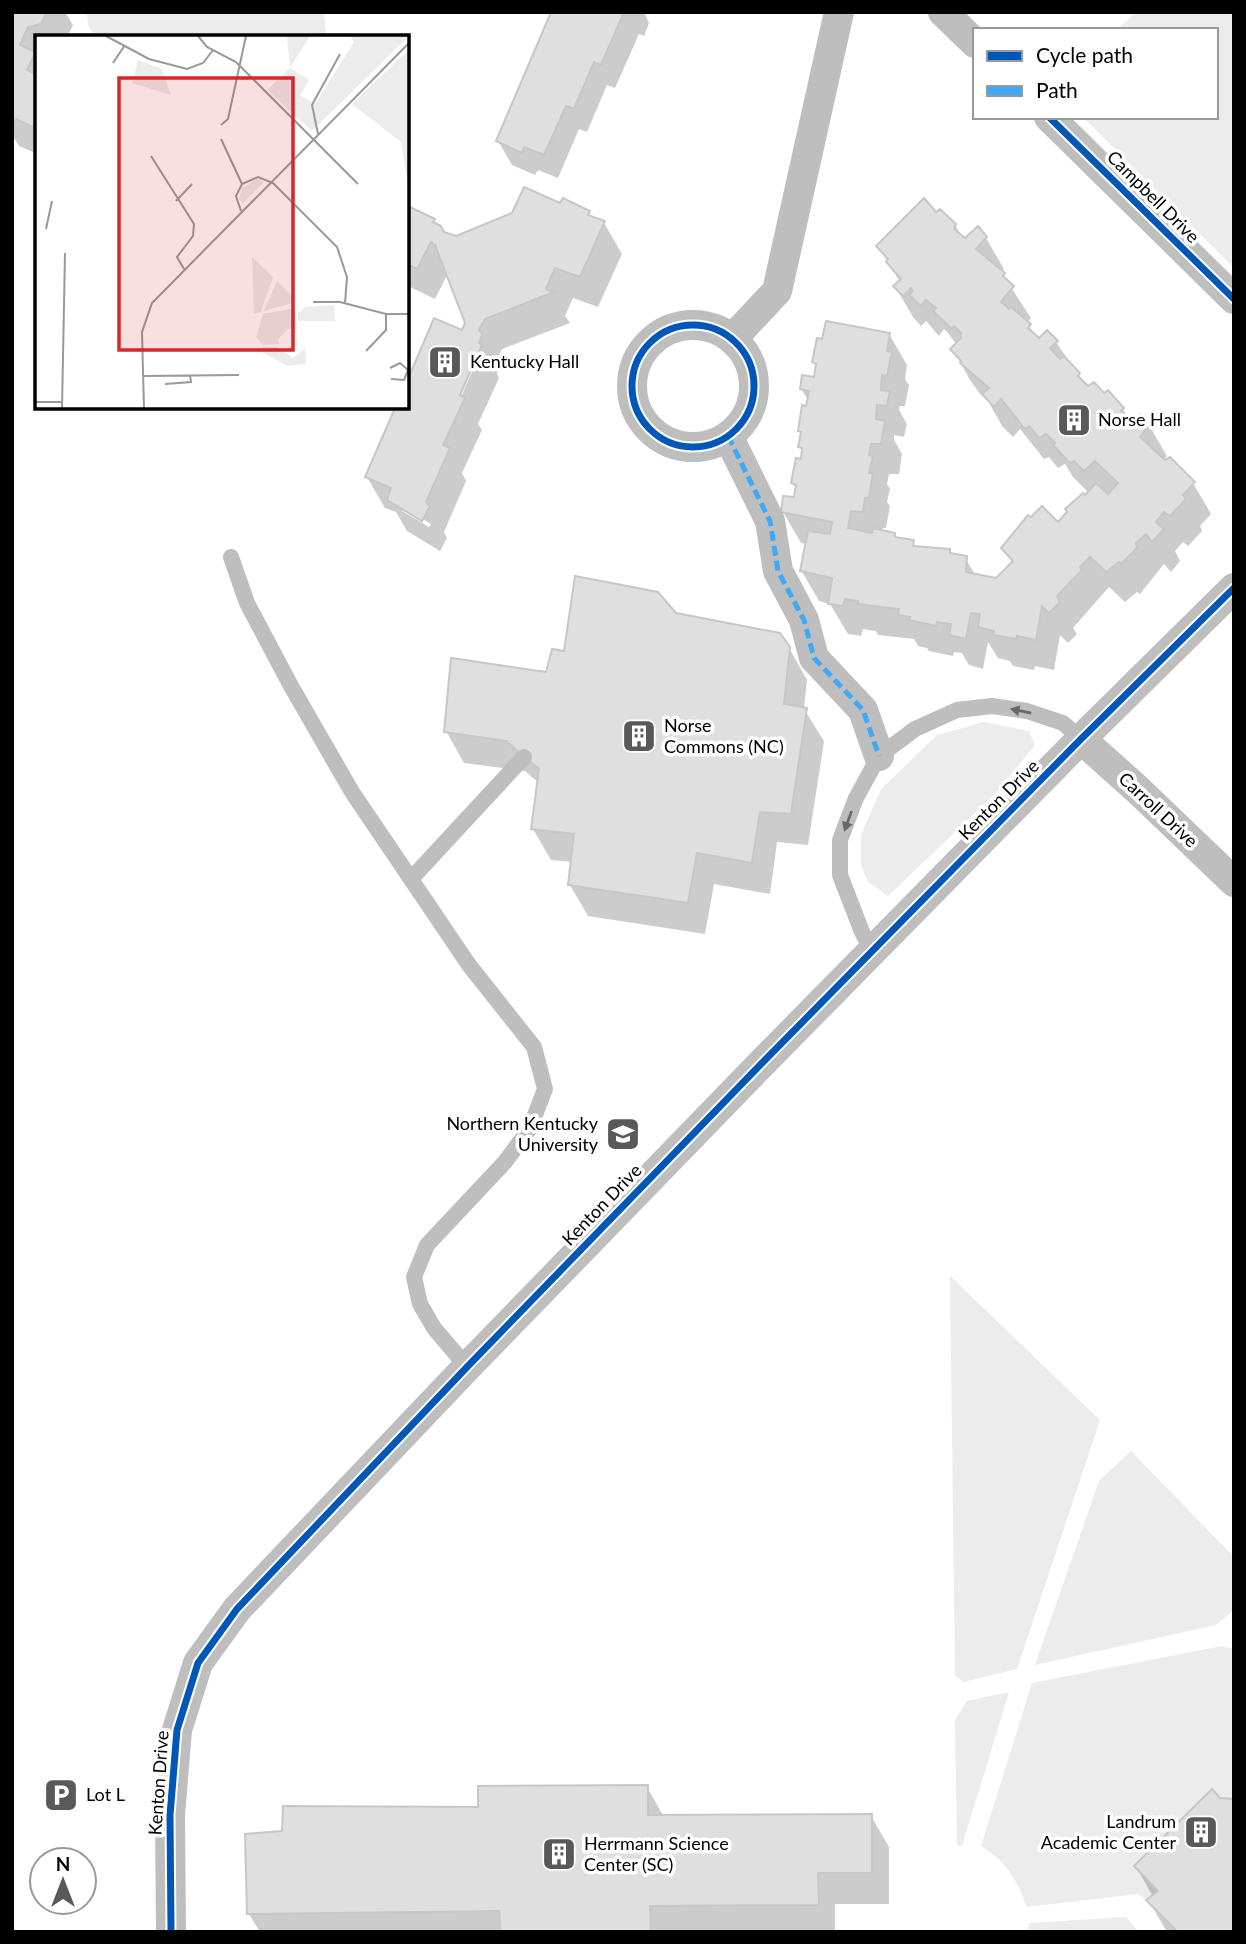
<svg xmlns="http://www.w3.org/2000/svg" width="1246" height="1944" viewBox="0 0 1246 1944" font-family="Lato,sans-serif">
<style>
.green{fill:#ececec}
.shadow{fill:#0003;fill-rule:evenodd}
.building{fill:#dfdfdf;stroke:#c7c7c7;stroke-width:2}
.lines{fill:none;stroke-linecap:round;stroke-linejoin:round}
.lane{stroke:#bebebe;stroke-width:16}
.street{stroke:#bebebe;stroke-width:30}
.quiet{stroke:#3fa9f5;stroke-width:5;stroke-dasharray:10 5;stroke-linecap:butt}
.cycleway-casing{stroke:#fff;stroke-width:11}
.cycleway{stroke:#0057b8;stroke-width:7}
.oneway{fill:#686868}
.labels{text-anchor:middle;stroke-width:7;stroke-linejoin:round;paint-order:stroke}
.street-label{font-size:18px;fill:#000;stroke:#fff}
.poi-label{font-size:18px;fill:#000;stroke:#fff;text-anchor:start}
.inset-road{fill:none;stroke:#999;stroke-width:2}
.view{fill:#d62828;fill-opacity:0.15;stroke:#d62828;stroke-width:3.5}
.inset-edge{fill:none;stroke:#000;stroke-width:3.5}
</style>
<rect width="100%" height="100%" fill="#fff"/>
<!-- green -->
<g class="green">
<polygon points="86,12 324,12 326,37 95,37 89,27"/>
<polygon points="1136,12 1234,12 1234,268 1083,117 1216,117 1216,30 1117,30"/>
<polygon points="984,722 1029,731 1035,745 996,793 888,896 868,882 861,866 861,835 881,789 937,735"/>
<polygon points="950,1276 1100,1420 1017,1669 964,1682 955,1676"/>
<polygon points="1131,1451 1234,1557 1234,1610 1216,1625 1035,1665 1099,1481"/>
<path d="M1222,1646L1234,1649V1799L1220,1798L1211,1789L1134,1866L1158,1891L1146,1900L1138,1894L1027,1907C1016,1879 1007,1862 981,1846L1032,1683Z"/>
<polygon points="1009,1692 962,1846 957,1845 955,1720 967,1701"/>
<polygon points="1126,1917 1139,1932 1028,1932 1029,1923"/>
</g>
<!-- shadow -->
<g class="shadow">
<polygon points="12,12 65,12 73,25 67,37 37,37 37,151 34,149 33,152 19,146 12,134"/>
<polygon points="553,12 644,12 649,23 644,36 639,34 615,88 607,85 587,132 579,129 558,178 538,170 535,175 512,165 498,141"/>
<path d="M561,205L588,212L592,219L604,223L622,254L598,307L573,298L565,316L570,323L502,349L496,361L499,367L497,374L499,378L478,424L482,430L462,473L466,481L444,532L447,538L440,551L407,531L396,512L385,508L367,477L397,408H408V384L435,320L462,332L467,323L448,273L435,299L408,286V208L434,220L444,234L456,237ZM474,358H478L458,404L455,402ZM402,507L431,524L429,527L402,511Z"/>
<polygon points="936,214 955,225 965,241 986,238 1004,269 1001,272 1031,318 1027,323 1037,338 1056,342 1086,386 1104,396 1123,409 1130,421 1149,425 1167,456 1160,464 1193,483 1211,514 1200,526 1202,531 1188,546 1183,542 1175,551 1180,561 1171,572 1164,564 1140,594 1137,592 1125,602 1109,587 1073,628 1077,634 1068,643 1060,635 1054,670 1035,666 1034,670 1013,666 1010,661 998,658 988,642 983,669 969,665 962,653 954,652 953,656 929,651 927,648 918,646 914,639 878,635 876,631 863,629 861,636 848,634 830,604 819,601 801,570 807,544 801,543 783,512 796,499 797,490 793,483 803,453 800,446 802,435 800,431 809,401 801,389 815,379 817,369 814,362 889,334 907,365 905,379 909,385 905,406 900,406 899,410 907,424 904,437 894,435 894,440 902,454 899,474 889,474 887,484 890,489 887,502 890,506 886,528 883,528 882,532 894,535 897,539 913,542 916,548 949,551 952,555 965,558 976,576 997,580 1013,564 1003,548 1058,524 1089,493 1073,477 1065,464 1058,468 1049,457 1044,459 1020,429 1013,437 1002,426 988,401 980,394 970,380 953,349 957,345 948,333 944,329 939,336 926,321 921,326 913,317 895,286 900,282 878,246"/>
<polygon points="675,614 789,648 807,680 804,709 824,741 808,845 777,842 770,894 714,884 705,934 588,916 570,885 572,862 551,860 533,829 539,783 525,771 464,763 446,731 548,674 565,653"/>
<polygon points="647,1787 664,1817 871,1816 889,1847 889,1904 835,1904 835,1932 260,1932 249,1914 480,1809"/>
<polygon points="1219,1800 1234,1932 1167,1932 1149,1901 1153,1897 1136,1866"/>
</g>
<!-- building -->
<g class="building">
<polygon points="12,12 47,12 41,24 28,27 20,45 36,52 27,70 37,74 37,129 16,119 15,122 12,121"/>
<polygon points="551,12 624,12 601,65 594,62 574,109 566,106 544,155 524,147 522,153 496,141"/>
<polygon points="524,187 560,203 563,198 590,211 588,215 605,221 580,277 555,268 546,289 554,292 485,319 479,330 482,334 479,343 482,345 460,395 465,398 443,445 450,448 426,502 430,506 422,521 387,500 391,488 365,477 395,408 408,408 408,379 434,318 462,330 465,323 435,245 431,242 417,269 408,264 408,206 435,219 433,222 441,226 444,232 456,236 512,213"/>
<polygon points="924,198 936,212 940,209 956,224 954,229 965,238 978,226 987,237 976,249 1005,273 1003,276 1014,286 1001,302 1009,309 1011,307 1031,324 1028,328 1039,338 1047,330 1058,341 1050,348 1060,359 1064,356 1080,373 1078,376 1088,386 1094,382 1104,393 1108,390 1124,408 1121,411 1133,421 1140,414 1150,424 1140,437 1165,460 1170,457 1195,482 1183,495 1186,499 1170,516 1164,512 1156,522 1164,529 1152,542 1146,534 1136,543 1137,548 1121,564 1119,562 1106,572 1090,557 1080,567 1082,570 1057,596 1060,602 1049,613 1042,606 1036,640 1017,636 1017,639 993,635 994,631 978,627 980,614 971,613 966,639 949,635 951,624 937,622 936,626 909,620 910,617 898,615 899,609 858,604 858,601 845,599 843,606 828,604 832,578 800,571 808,531 830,534 832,522 781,512 783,496 794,497 796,485 791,483 796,458 801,459 802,448 798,447 801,432 798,431 802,405 806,406 809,391 800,389 802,375 814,377 816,364 812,362 817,338 822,339 826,321 890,333 887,351 892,352 887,376 882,375 881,390 890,391 887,406 877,405 876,419 885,421 881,444 871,444 869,455 873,456 869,473 873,473 869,498 865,498 863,512 851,511 848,528 872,533 873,528 895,533 895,537 914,540 913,546 950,549 950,553 967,556 966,572 996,578 1013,561 1001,548 1028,515 1031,517 1042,506 1058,522 1067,512 1065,509 1083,493 1085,495 1096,483 1108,494 1118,483 1095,461 1084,471 1074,461 1070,463 1053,445 1055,443 1046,434 1039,438 1029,426 1025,429 1001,399 994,407 982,394 989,388 960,363 961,361 950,349 961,338 961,333 954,326 952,329 933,311 936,308 926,300 921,306 909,295 913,291 911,288 903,296 893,286 901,279 886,262 888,259 876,246"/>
<polygon points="575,576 658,592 676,613 780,633 790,647 784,704 807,708 791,814 760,812 752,863 697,853 688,903 568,885 574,834 531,829 539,769 506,741 444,732 451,658 546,672 552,649 564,651"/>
<polygon points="648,1785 648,1815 872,1814 872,1873 818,1873 819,1905 650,1906 651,1932 500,1932 499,1911 247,1914 245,1834 282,1831 283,1806 478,1807 478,1786"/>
<polygon points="1212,1789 1220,1798 1234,1799 1234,1932 1178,1932 1146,1900 1158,1891 1134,1866"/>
</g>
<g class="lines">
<!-- lane -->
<g class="lane">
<polyline points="231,557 247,603 291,686 352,792 469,965 534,1047 545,1089 530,1128 505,1162 427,1245 414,1277 420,1304 434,1328 467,1367"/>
<polyline points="411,879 524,757"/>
<polyline points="872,951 862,932 840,875 840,840 856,798 879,756 915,729 957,710 992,706 1027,711 1063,723 1081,739"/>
</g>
<!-- street -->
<g class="street">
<polyline points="943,12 975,43"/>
<polyline points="1049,117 1234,299"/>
<circle cx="693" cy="386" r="61"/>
<polyline points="732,339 777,291 839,12"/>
<polyline points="728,436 770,521 778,571 804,620 814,658 863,710 879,756"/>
<polyline points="1081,739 1138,790 1234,882"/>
<polyline points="171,1932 170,1815 177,1730 198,1663 237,1609 467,1367 764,1061 1081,739 1234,588"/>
</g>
<!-- quiet -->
<polyline class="quiet" points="728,436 770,521 778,571 804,620 814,658 863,710 879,756"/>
<!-- cycleway casing -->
<g class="cycleway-casing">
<g id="cycleway">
<polyline points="1049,117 1234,299"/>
<circle cx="693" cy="386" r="61"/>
<polyline points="171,1932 170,1815 177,1730 198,1663 237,1609 467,1367 764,1061 1081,739 1234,588"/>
</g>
</g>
<!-- cycleway -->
<use href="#cycleway" class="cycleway"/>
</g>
<!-- one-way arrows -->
<defs><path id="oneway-solid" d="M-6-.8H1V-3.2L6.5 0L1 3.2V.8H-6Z" transform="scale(1.75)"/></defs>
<g class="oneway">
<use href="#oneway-solid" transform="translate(1021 711) rotate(-169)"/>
<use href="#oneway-solid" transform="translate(848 821) rotate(110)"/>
</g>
<!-- icons -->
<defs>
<g id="building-square" transform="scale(1.75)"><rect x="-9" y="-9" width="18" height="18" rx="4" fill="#595959" stroke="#fff"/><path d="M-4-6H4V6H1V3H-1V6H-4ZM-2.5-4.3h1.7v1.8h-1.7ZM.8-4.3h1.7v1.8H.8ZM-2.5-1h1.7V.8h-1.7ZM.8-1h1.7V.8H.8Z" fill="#fff"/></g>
<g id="university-square" transform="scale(1.75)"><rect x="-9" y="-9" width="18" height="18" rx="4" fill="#595959" stroke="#fff"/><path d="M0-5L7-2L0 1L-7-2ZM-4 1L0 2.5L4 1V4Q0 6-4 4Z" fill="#fff"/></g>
<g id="parking-square" transform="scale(1.75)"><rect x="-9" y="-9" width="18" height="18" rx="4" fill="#595959" stroke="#fff"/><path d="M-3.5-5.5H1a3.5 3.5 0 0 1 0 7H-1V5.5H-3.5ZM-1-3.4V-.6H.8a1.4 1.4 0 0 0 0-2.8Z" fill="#fff"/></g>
</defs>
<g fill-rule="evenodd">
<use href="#building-square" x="445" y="362"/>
<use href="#building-square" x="1074" y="420"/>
<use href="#building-square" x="639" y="736"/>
<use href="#university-square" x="623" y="1134"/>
<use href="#parking-square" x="61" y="1795"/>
<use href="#building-square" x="1201" y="1832"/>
<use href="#building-square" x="559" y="1854"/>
</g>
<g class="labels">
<!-- street labels -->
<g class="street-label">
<text transform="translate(1153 197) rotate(45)" y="6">Campbell Drive</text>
<text transform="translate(999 800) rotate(-45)" y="6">Kenton Drive</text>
<text transform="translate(1158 810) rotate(43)" y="6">Carroll Drive</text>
<text transform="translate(602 1205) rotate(-46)" y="6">Kenton Drive</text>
<text transform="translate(159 1783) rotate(-86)" y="6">Kenton Drive</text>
</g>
<!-- poi labels -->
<g class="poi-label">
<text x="470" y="368">Kentucky Hall</text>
<text x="1098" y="426">Norse Hall</text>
<text x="664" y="732">Norse<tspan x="664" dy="21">Commons (NC)</tspan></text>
<text x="598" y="1130" text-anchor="end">Northern Kentucky<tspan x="598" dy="21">University</tspan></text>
<text x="86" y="1801">Lot L</text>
<text x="1176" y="1828" text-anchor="end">Landrum<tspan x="1176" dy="21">Academic Center</tspan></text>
<text x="584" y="1850">Herrmann Science<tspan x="584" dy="21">Center (SC)</tspan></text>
</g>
</g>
<!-- overview -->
<g transform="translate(35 35)">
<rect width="374" height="374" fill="#fff"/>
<path d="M252,1H275L255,33L274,45L265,60L280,69L319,7L315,1H374L277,96L232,55L255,33ZM374,14V154L366,107L317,69ZM103,25L127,34L136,60L97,48ZM222,144L229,147L208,168L204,164L207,153ZM217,222L238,242L226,277L219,279ZM242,246L257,261V268L229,276ZM299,270L300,286H263V278L270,272ZM255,274L260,277L262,295L253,294L243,304L244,309L228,310L221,302L228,279ZM228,312H242L258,323L270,313L271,329L252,331L227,317Z" fill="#ececec"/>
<path class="inset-road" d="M71,1L114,24L152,34L168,28L178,15M163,1L172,12L201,27L323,149M78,28L90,10M186,90L193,84L211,1M283,99L277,70L305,19M186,104L207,149M116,121L159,189L158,201L142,222L149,234M141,166L157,149M206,176L201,161L207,149L223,142L238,148L302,212L312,242L310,268M11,194L17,166M278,267H305L351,279H375M331,316L351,295V279M355,333L365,328L373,335L369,345L356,344M108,341L204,340M130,349L156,347L155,340M0,367H28M27,374L30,218M109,374L107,297L117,268L375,7"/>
<path class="view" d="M84,43H258V315H84Z"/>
<rect width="374" height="374" class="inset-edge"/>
</g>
<!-- border -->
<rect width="1246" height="1944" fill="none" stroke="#000000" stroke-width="28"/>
<!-- legend -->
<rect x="973" y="28" width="245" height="91" fill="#ffffff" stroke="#999999" stroke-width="2"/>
<rect x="987" y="51" width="35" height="10" fill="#0057b8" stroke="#999999" stroke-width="2"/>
<text x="1036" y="63" font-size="21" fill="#000000">Cycle path</text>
<rect x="987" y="86" width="35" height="10" fill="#3fa9f5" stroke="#999999" stroke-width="2"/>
<text x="1036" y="98" font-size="21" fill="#000000">Path</text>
<!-- north arrow -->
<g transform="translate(63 1881)"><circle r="33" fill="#ffffff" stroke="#999999" stroke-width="2"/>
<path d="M0-5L12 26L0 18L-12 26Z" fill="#595959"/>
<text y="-10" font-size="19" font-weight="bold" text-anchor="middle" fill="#000000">N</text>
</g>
</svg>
